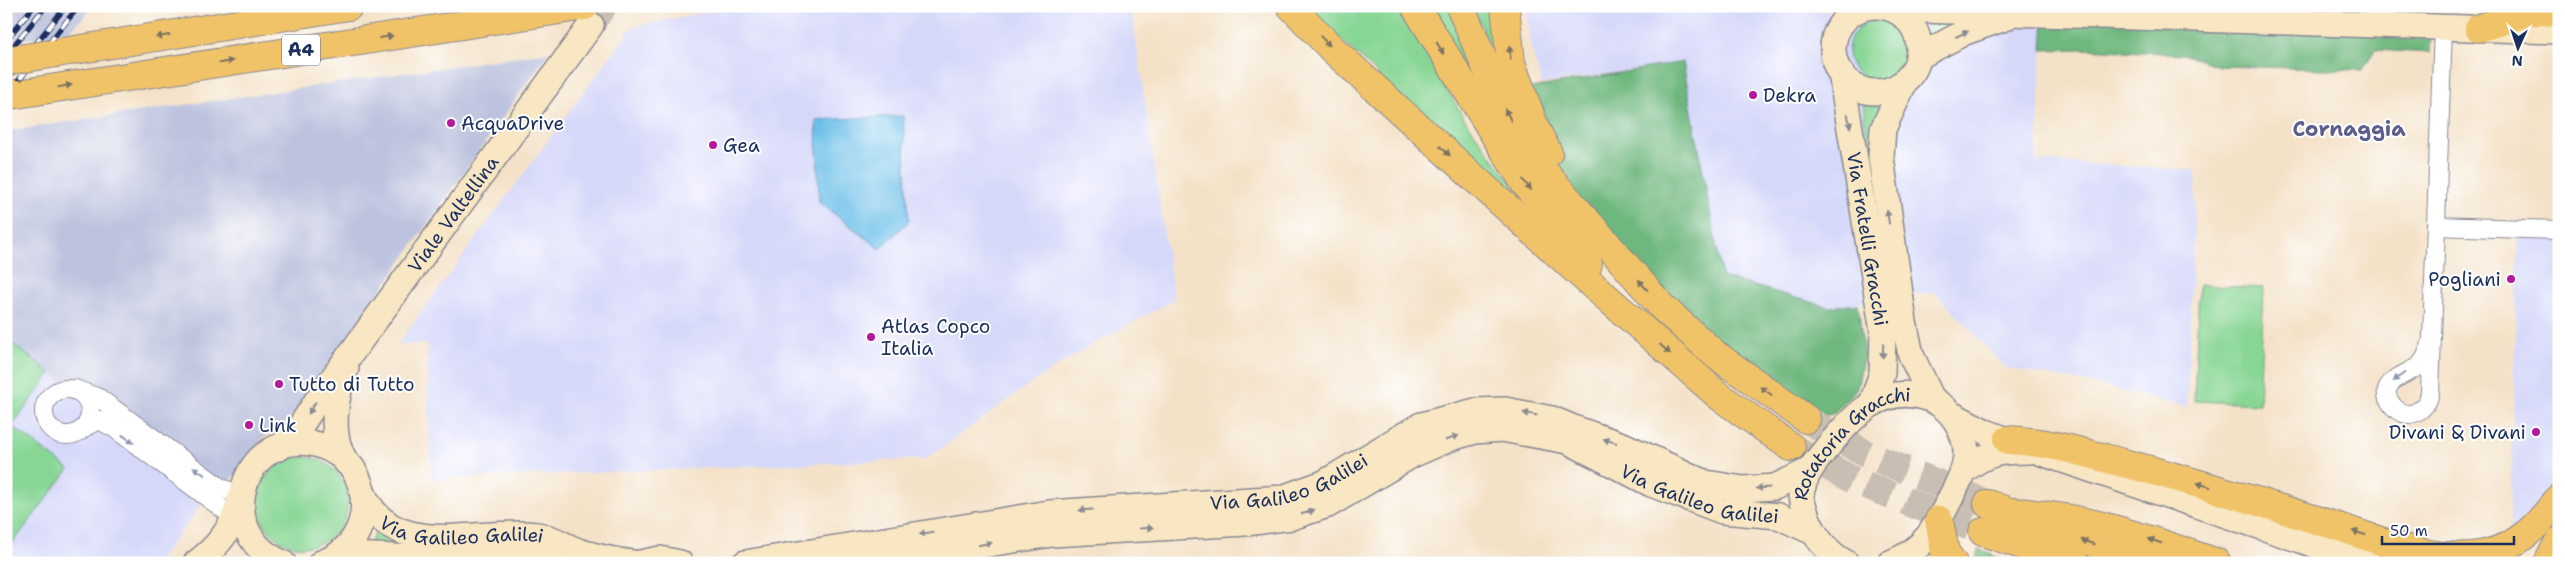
<svg xmlns="http://www.w3.org/2000/svg" width="2565" height="569" viewBox="0 0 2565 569" font-family="'Shantell Sans',sans-serif">
<style>
.built{fill:#d5d8f9}
.industrial{fill:#bdc3de}
.green{fill:#88d694;stroke:#528279}
.forest{fill:#6eb77e;stroke:#44736e}
.water{fill:#6dc0e9;stroke:#4478a4}
.lines{fill:none;stroke-linecap:round;stroke-linejoin:round}
.secondary-tunnel{stroke:#c9beb3;stroke-width:25;stroke-dasharray:25 12;stroke-linecap:butt}
.highway-tunnel{stroke:#c9beb3;stroke-width:28;stroke-dasharray:28 14;stroke-linecap:butt}
.street-casing{stroke:#888893;stroke-width:20}
.secondary-casing{stroke:#888893;stroke-width:28}
.highway-casing{stroke:#888893;stroke-width:30}
.street{stroke:#fff;stroke-width:18}
.secondary{stroke:#f9e7c3;stroke-width:25}
.highway{stroke:#f1c369;stroke-width:28}
.rail-casing{stroke:#1b2f5e;stroke-width:5.5}
.rail{stroke:#fff;stroke-width:4;stroke-dasharray:11;stroke-linecap:butt}
.highway-bridge-casing{stroke:#888893;stroke-width:30;stroke-linecap:butt}
.highway-bridge{stroke:#f1c369;stroke-width:28}
.oneway{fill:#8a8b90}
.oneway2{fill:#7b7263}
.oneway3{fill:#8d97ae}
.poi-dot{fill:#b5179e;stroke:#fff;stroke-width:2}
.labels{text-anchor:middle;stroke-width:4;stroke-linejoin:round;paint-order:stroke}
.shield{fill:#fff;stroke:#5f6d8e;stroke-width:1}
.shield-label{font-size:18px;font-weight:bold;fill:#1b2f5e}
.poi-label{font-size:19px;fill:#1b2f5e;stroke:#fff;text-anchor:start}
.street-label{font-size:19px;fill:#1b2f5e;stroke:#fff}
.quarter-label{font-size:21px;font-weight:bold;fill:#5c5e8d;stroke:#fff}
</style>
<rect width="100%" height="100%" fill="#fff"/>
<filter id="ink" filterUnits="userSpaceOnUse"><feTurbulence type="fractalNoise" baseFrequency=".02" numOctaves="2"/><feDisplacementMap in="SourceGraphic" scale="10" xChannelSelector="R" yChannelSelector="G"/><feConvolveMatrix kernelMatrix="1 2 1 2 8 2 1 2 1" color-interpolation-filters="sRGB"/></filter>
<filter id="wash" filterUnits="userSpaceOnUse"><feTurbulence type="fractalNoise" baseFrequency=".0096" numOctaves="4" result="noise"/><feDisplacementMap in="SourceGraphic" scale="20" xChannelSelector="R" yChannelSelector="G"/><feGaussianBlur stdDeviation="1.12" result="paint"/><feColorMatrix in="noise" values="0 0 0 0 0 0 0 0 0 0 0 0 0 0 0 0 0 1.4 0 .05"/><feComposite in="paint" operator="in"/></filter>
<g filter="url(#wash)">
<rect width="100%" height="100%" fill="#f4e2c8"/>
<!-- built -->
<g class="built">
<polygon points="736,6 1131,6 1174,300 1088,347 1030,384 926,459 431,479 427,344 398,344 632,27"/>
<polygon points="1526,6 1809,6 1811,11 2044,19 2036,161 2196,170 2187,407 2089,383 2006,368 1935,292 1829,307 1722,277 1683,62 1542,84 1531,47"/>
<polygon points="2518,232 2559,234 2559,477 2540,505 2510,530"/>
<polygon points="51,373 210,493 157,563 6,563 6,552 69,470 11,426"/>
</g>
<!-- industrial -->
<g class="industrial">
<polygon points="6,6 94,6 68,33 6,42"/>
<polygon points="549,52 289,420 263,438 221,494 210,493 6,339 6,131"/>
</g>
<!-- green -->
<g class="green">
<polygon points="1305,6 1397,6 1464,118 1494,160 1561,247"/>
<polygon points="1424,6 1449,6 1515,157"/>
<polygon points="1472,6 1496,6 1527,128"/>
<polygon points="1948,21 1950,26 1930,36 1925,24"/>
<circle cx="1878" cy="51" r="30"/>
<polygon points="1863,104 1879,106 1880,110 1869,161"/>
<polygon points="2199,285 2264,288 2259,404 2194,401"/>
<polygon points="6,339 51,373 12,426 69,469 6,552"/>
<circle cx="303" cy="502" r="45"/>
<polygon points="377,529 395,537 390,549 370,544"/>
</g>
<!-- forest -->
<g class="forest">
<polygon points="2044,19 2431,31 2430,53 2375,50 2362,70 2219,66 2182,54 2083,49 2042,50"/>
<polygon points="1683,62 1722,277 1829,307 1858,304 1864,354 1857,389 1833,414 1806,419 1721,347 1578,210 1543,124 1531,88"/>
<polygon points="1979,549 2010,563 1979,563 1976,560"/>
</g>
<!-- water -->
<polygon class="water" points="903,116 909,221 880,249 819,202 816,120"/>
</g>
<g filter="url(#ink)">
<g class="lines">
<!-- secondary-tunnel -->
<polyline class="secondary-tunnel" points="591,25 605,6"/>
<!-- highway-tunnel -->
<g class="highway-tunnel">
<polyline points="1806,419 1866,454 1988,504"/>
<polyline points="1791,447 1853,480 1983,532"/>
</g>
<!-- street casing -->
<g class="street-casing">
<g id="street">
<polyline points="2436,226 2559,230"/>
<path d="M2431,344C2428,352 2426,359 2420,365C2410,374 2372,381 2393,406C2408,423 2427,410 2430,393L2443,27"/>
<circle cx="67" cy="412" r="23"/>
<polyline points="75,389 99,398 221,488 241,495"/>
<polyline points="85,427 99,420 114,428 243,524"/>
</g>
</g>
<!-- secondary casing -->
<g class="secondary-casing">
<g id="secondary">
<circle cx="1876" cy="49" r="43"/>
<polyline points="1892,9 2559,31"/>
<polyline points="1918,57 1965,32 2005,18"/>
<path id="s1" d="M1841,73L1883,332L1882,373L1872,403"/>
<polyline points="1905,81 1883,129 1881,157 1904,322 1911,355 1932,399"/>
<path d="M346,369C335,396 328,438 347,463"/>
<polyline points="1951,414 1986,432 2036,451 2369,563"/>
<path id="s2" d="M279,448L296,433L322,393L591,25"/>
<path d="M1966,469C1988,452 2001,451 2029,451"/>
<path id="s3" d="M362,491C391,564 480,527 538,535C553,537 566,547 581,552C598,557 615,561 633,563"/>
<polyline points="330,560 351,555 416,558 505,553 534,556 553,563"/>
<path d="M196,563C218,547 234,527 240,499"/>
<path d="M283,563C208,532 244,424 319,445C332,449 345,458 353,469C364,486 367,509 359,528C352,545 338,557 321,563"/>
<polyline points="640,563 660,559 680,563"/>
<path id="s4" d="M745,563L1049,513L1282,498L1324,483L1421,425L1475,411L1505,410L1552,419L1576,429L1625,446L1706,483L1743,489L1775,487L1808,471"/>
<path id="s5" d="M868,563L1052,534L1246,523L1292,517L1328,505L1412,455L1451,438L1475,431L1502,429L1568,441L1651,484L1722,511L1778,516L1811,531"/>
<path id="s6" d="M1846,563C1824,551 1812,533 1805,511C1804,507 1801,501 1801,496C1803,475 1817,460 1830,444C1854,415 1882,385 1924,397C1937,400 1949,410 1956,421C1971,447 1968,464 1955,489C1938,522 1928,549 1890,563"/>
</g>
</g>
<!-- highway casing -->
<g class="highway-casing">
<g id="highway">
<polyline points="1291,6 1332,49 1580,274 1719,396 1791,447"/>
<polyline points="1415,6 1524,182 1588,264"/>
<polyline points="1460,6 1506,113 1533,159 1662,307 1716,355 1806,419"/>
<polyline points="1505,6 1511,63 1535,128 1548,153"/>
<polyline points="2479,28 2532,11 2559,12"/>
<polyline points="50,54 349,6"/>
<polyline points="17,94 585,6"/>
<path d="M2008,440C2050,442 2082,452 2123,463C2191,480 2259,502 2326,523C2376,538 2432,565 2485,554C2520,546 2538,525 2559,498"/>
<polyline points="1988,504 2150,563"/>
<path d="M2011,512C2084,515 2149,539 2217,563"/>
<polyline points="1939,520 1945,552 1953,563"/>
<polyline points="1983,532 2075,563"/>
<polyline points="2548,563 2559,541"/>
</g>
</g>
<!-- street -->
<use href="#street" class="street"/>
<!-- secondary -->
<use href="#secondary" class="secondary"/>
<!-- highway -->
<use href="#highway" class="highway"/>
<!-- rail casing -->
<g class="rail-casing">
<g id="rail">
<polyline points="6,40 34,6"/>
<polyline points="6,55 46,6"/>
<polyline points="6,81 66,6"/>
<polyline points="6,96 79,6"/>
</g>
</g>
<!-- rail -->
<use href="#rail" class="rail"/>
<!-- highway-bridge casing -->
<g class="highway-bridge-casing">
<g id="highway-bridge">
<polyline points="6,61 50,54"/>
<polyline points="6,95 17,94"/>
</g>
</g>
<!-- highway-bridge -->
<use href="#highway-bridge" class="highway-bridge"/>
</g>
<!-- one-way arrows -->
<defs><path id="oneway-solid" d="M-6-.8H1V-3.2L6.5 0L1 3.2V.8H-6Z" transform="scale(1.25)"/></defs>
<g class="oneway">
<use href="#oneway-solid" transform="translate(1962 34) rotate(-24)"/>
<use href="#oneway-solid" transform="translate(1849 121) rotate(80)"/>
<use href="#oneway-solid" transform="translate(1888 217) rotate(-99)"/>
<use href="#oneway-solid" transform="translate(1883 351) rotate(92)"/>
<use href="#oneway-solid" transform="translate(312 408) rotate(120)"/>
<use href="#oneway-solid" transform="translate(1530 414) rotate(-169)"/>
<use href="#oneway-solid" transform="translate(1452 438) rotate(-19)"/>
<use href="#oneway-solid" transform="translate(1610 441) rotate(-162)"/>
<use href="#oneway-solid" transform="translate(1763 488) rotate(176)"/>
<use href="#oneway-solid" transform="translate(1086 510) rotate(176)"/>
<use href="#oneway-solid" transform="translate(1308 512) rotate(-19)"/>
<use href="#oneway-solid" transform="translate(1146 528) rotate(-3)"/>
<use href="#oneway-solid" transform="translate(926 533) rotate(171)"/>
<use href="#oneway-solid" transform="translate(985 544) rotate(-9)"/>
</g>
<g class="oneway2">
<use href="#oneway-solid" transform="translate(163 36) rotate(171)"/>
<use href="#oneway-solid" transform="translate(386 37) rotate(-9)"/>
<use href="#oneway-solid" transform="translate(1325 41) rotate(46)"/>
<use href="#oneway-solid" transform="translate(1440 48) rotate(59)"/>
<use href="#oneway-solid" transform="translate(1510 53) rotate(-96)"/>
<use href="#oneway-solid" transform="translate(226 62) rotate(-9)"/>
<use href="#oneway-solid" transform="translate(65 86) rotate(-9)"/>
<use href="#oneway-solid" transform="translate(1508 115) rotate(-118)"/>
<use href="#oneway-solid" transform="translate(1445 151) rotate(42)"/>
<use href="#oneway-solid" transform="translate(1527 185) rotate(53)"/>
<use href="#oneway-solid" transform="translate(1643 285) rotate(-131)"/>
<use href="#oneway-solid" transform="translate(1665 349) rotate(42)"/>
<use href="#oneway-solid" transform="translate(1766 391) rotate(-145)"/>
<use href="#oneway-solid" transform="translate(2204 485) rotate(-163)"/>
<use href="#oneway-solid" transform="translate(2359 533) rotate(-162)"/>
<use href="#oneway-solid" transform="translate(2155 541) rotate(-161)"/>
<use href="#oneway-solid" transform="translate(2088 542) rotate(-161)"/>
</g>
<g class="oneway3">
<use href="#oneway-solid" transform="translate(2399 377) rotate(143)"/>
<use href="#oneway-solid" transform="translate(128 439) rotate(36)"/>
<use href="#oneway-solid" transform="translate(199 471) rotate(-144)"/>
</g>
</g>
<!-- markers -->
<g class="poi-dot">
<circle cx="1753" cy="95" r="5"/>
<circle cx="451" cy="123" r="5"/>
<circle cx="713" cy="145" r="5"/>
<circle cx="2511" cy="279" r="5"/>
<circle cx="871" cy="337" r="5"/>
<circle cx="279" cy="384" r="5"/>
<circle cx="249" cy="425" r="5"/>
<circle cx="2536" cy="432" r="5"/>
</g>
<g class="labels">
<!-- shield labels -->
<rect class="shield" x="282" y="34.5" width="38" height="31" rx="4"/>
<g class="shield-label">
<text x="301" y="56">A4</text>
</g>
<!-- poi labels -->
<g class="poi-label">
<text x="1763" y="102">Dekra</text>
<text x="461" y="130">AcquaDrive</text>
<text x="723" y="152">Gea</text>
<text x="2501" y="286" text-anchor="end">Pogliani</text>
<text x="881" y="333">Atlas Copco<tspan x="881" dy="22">Italia</tspan></text>
<text x="289" y="391">Tutto di Tutto</text>
<text x="259" y="432">Link</text>
<text x="2526" y="439" text-anchor="end">Divani &amp; Divani</text>
</g>
<!-- street labels -->
<g class="street-label">
<text dy="7" stroke="none"><textPath href="#s2" startOffset="292">Viale Valtellina</textPath></text>
<text dy="7" stroke="none"><textPath href="#s1" startOffset="168">Via Fratelli Gracchi</textPath></text>
<text dy="7" stroke="none"><textPath href="#s6" startOffset="161">Rotatoria Gracchi</textPath></text>
<text dy="7" stroke="none"><textPath href="#s4" startOffset="552">Via Galileo Galilei</textPath></text>
<text dy="7" stroke="none"><textPath href="#s5" startOffset="868">Via Galileo Galilei</textPath></text>
<text dy="7" stroke="none"><textPath href="#s3" startOffset="118">Via Galileo Galilei</textPath></text>
</g>
<!-- quarter labels -->
<g class="quarter-label">
<text x="2349" y="136">Cornaggia</text>
</g>
</g>
<!-- margin -->
<rect width="2565" height="569" fill="none" stroke="#fff" stroke-width="25"/>
<!-- north arrow -->
<g transform="translate(2518 48) rotate(183)" stroke="#ffffff" stroke-width="4" paint-order="stroke">
<path d="M0-4L9 19L0 12L-9 19Z" fill="#1b2f5e"/>
<text y="-8" font-size="14" font-weight="bold" text-anchor="middle" fill="#1b2f5e">N</text>
</g>
<!-- scale -->
<path d="M2382 536v8h132v-8" fill="none" stroke="#1b2f5e" stroke-width="2.5"/>
<text x="2390" y="536" font-size="15" fill="#1b2f5e" stroke="#ffffff" stroke-width="4" paint-order="stroke">50 m</text>
</svg>
